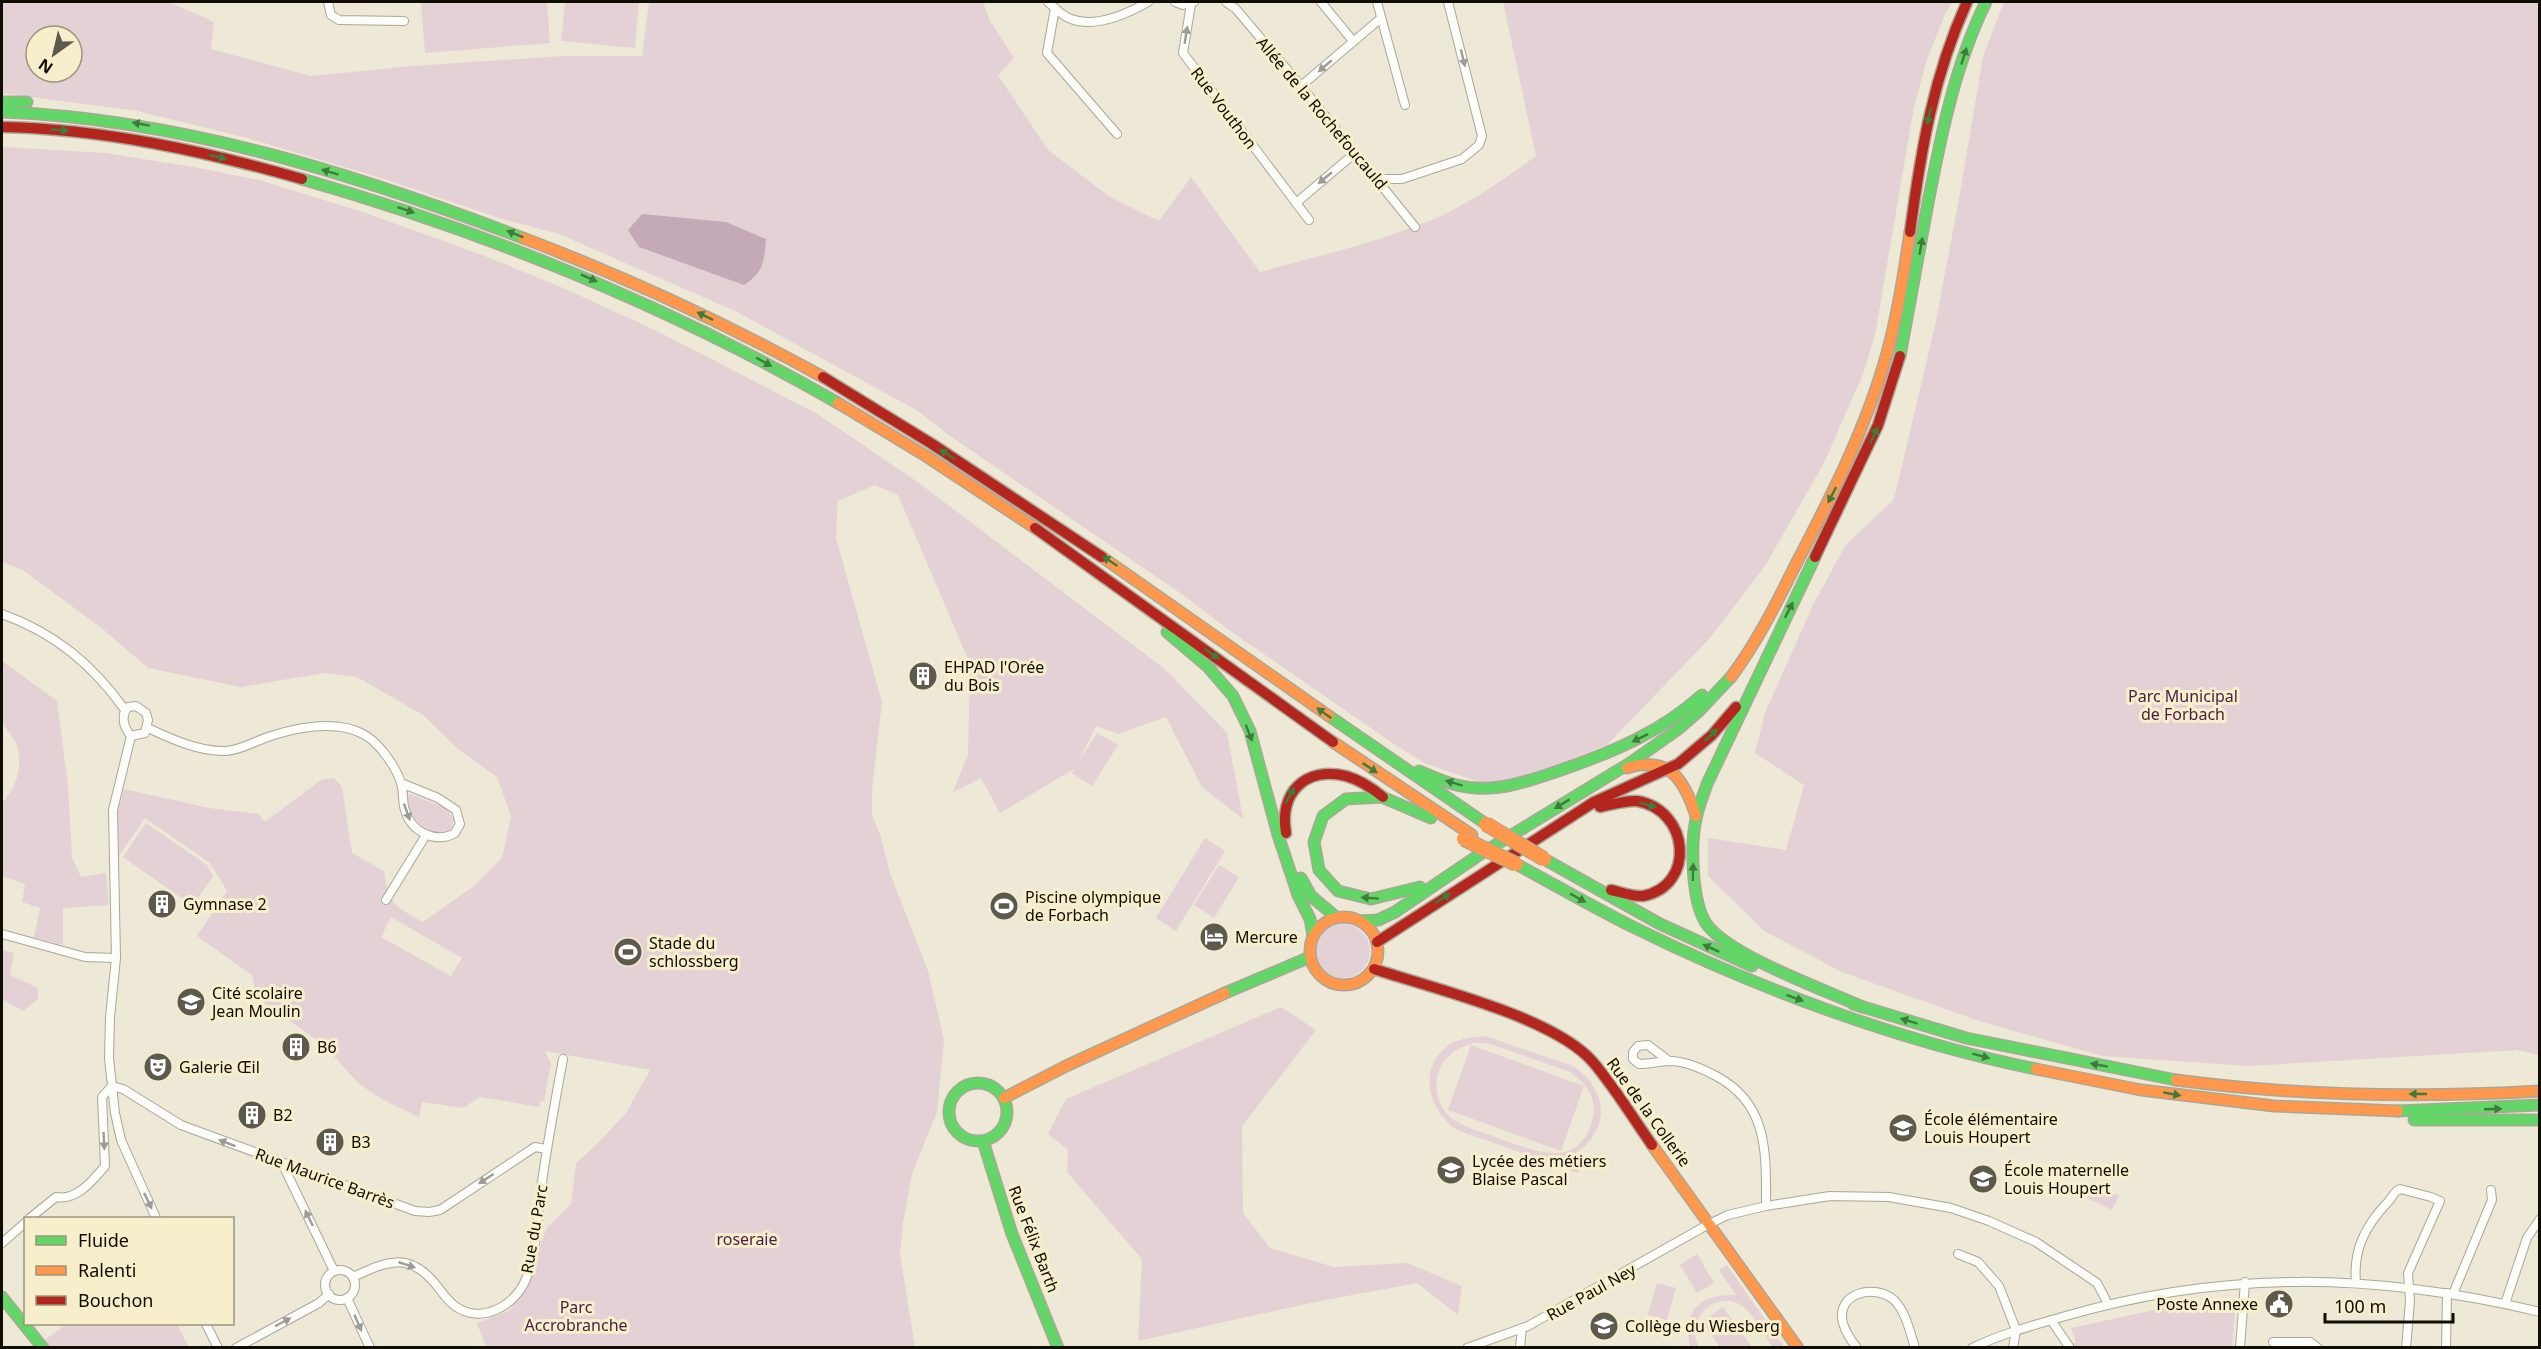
<svg xmlns="http://www.w3.org/2000/svg" width="2541" height="1349" viewBox="0 0 2541 1349" font-family="'Noto Sans',sans-serif">
<style>
.green{fill:#e4d1d5;fill-rule:evenodd}
.water{fill:#c4aab7}
.lines{fill:none;stroke-linecap:round;stroke-linejoin:round}
.street-casing{stroke:#aaa798;stroke-width:10}
.fast-casing{stroke:#aaa798;stroke-width:13}
.slow-casing{stroke:#aaa798;stroke-width:13}
.jam-casing{stroke:#aaa798;stroke-width:13}
.street{stroke:#fcfcf9;stroke-width:8}
.fast{stroke:#63d668;stroke-width:10}
.slow{stroke:#ff974d;stroke-width:10}
.jam{stroke:#b3261e;stroke-width:10}
.slow-bridge-casing{stroke:#aaa798;stroke-width:16;stroke-linecap:butt}
.slow-bridge{stroke:#ff974d;stroke-width:14}
.oneway{fill:#9e9c97}
.oneway2{fill:#3e7c3b}
.labels{text-anchor:middle;stroke-width:6;stroke-linejoin:round;paint-order:stroke}
.street-label{font-size:16px;fill:#100d03;stroke:#f7efcc}
.poi-label{font-size:16px;fill:#100d03;stroke:#f7efcc;text-anchor:start}
.park-label{font-size:16px;fill:#491b41;stroke:#f7efcc}
</style>
<rect width="100%" height="100%" fill="#ede9d6"/>
<!-- green -->
<g class="green">
<path d="M2,2H169L214,22L211,49L311,76L413,66L563,56H642L649,2H983L990,21L1014,58L998,75L1048,150L1110,197L1159,221L1191,177L1260,272C1320,255 1391,240 1447,213C1479,197 1507,177 1536,156L1503,2H1953L1946,12L1926,62L1914,107L1875,335L1863,374L1824,463L1765,566L1710,638L1607,745L1533,774L1484,784L1424,763L1394,744L1229,630L1183,595L950,436L918,411L735,311L559,234L502,219L381,178L247,138L137,111L2,93ZM36,36H72V72H36Z"/>
<polygon points="421,2 547,2 550,43 425,53"/>
<polygon points="565,2 639,2 635,48 561,41"/>
<polygon points="2004,2 2539,2 2539,1055 2517,1050 2249,1066 2102,1056 1979,1021 1842,972 1764,931 1708,876 1708,838 1786,850 1804,785 1755,753 1765,713 1813,605 1845,546 1894,499 1935,326 1960,193 1983,56"/>
<path d="M2,147L106,153L199,168L259,180L363,212L482,255L561,287L657,331L816,413L919,483L1166,670L1227,733L1243,819L1202,787L1166,717L1118,734L1096,726L1078,763L1097,733L1118,745L1092,786L1072,773L1074,769L1000,813L981,778L953,792L968,755L970,664L898,495L875,485L838,501L836,538L882,702L872,791V815L880,834L890,873L928,971L944,1040L937,1112L912,1174L903,1223L900,1254L915,1347H486L477,1323L509,1311L527,1288L546,1229L571,1204L576,1163L595,1146L626,1113L650,1070L545,1051L551,1063L544,1101H540L539,1107L480,1097L463,1108L422,1102L419,1117L385,1101L359,1084L324,1045L257,998L252,975L197,936L227,891L210,863L145,818L118,857L117,816L124,789L209,808L259,814L265,822L321,780L334,778L342,787L352,853L384,871C388,905 395,906 423,922L474,886L502,858L511,816L497,777L458,749L423,715L357,677L324,673L241,687L148,668L104,630L23,570L2,562ZM391,917L462,958L451,976L381,937Z"/>
<path d="M2,661L57,701L68,785L72,857L81,877L106,873L109,905L63,908V945L34,937L40,908L22,902L25,884L2,876V803C17,788 24,763 16,743C12,734 3,727 2,718C0,700 1,679 2,661Z"/>
<path d="M410,794L446,808L454,820L451,829L442,834C422,829 410,819 407,797Z"/>
<polygon points="146,823 207,865 213,876 193,906 123,857"/>
<polygon points="1205,838 1225,851 1176,931 1156,918"/>
<polygon points="1219,865 1239,877 1214,918 1194,905"/>
<circle cx="1343" cy="951" r="27"/>
<polygon points="2,950 14,953 10,975 38,988 38,999 23,1011 2,999"/>
<polygon points="1281,1007 1316,1030 1242,1126 1243,1213 1270,1248 1334,1267 1407,1263 1462,1286 1458,1315 1417,1283 1315,1302 1138,1341 1142,1259 1067,1172 1068,1150 1048,1134 1066,1099"/>
<path d="M1485,1036L1573,1066C1615,1094 1608,1142 1562,1160L1581,1167L1578,1173L1457,1130C1427,1109 1416,1066 1452,1043C1462,1038 1474,1037 1485,1036ZM1474,1043H1488L1570,1072C1585,1082 1597,1098 1593,1117C1580,1173 1532,1150 1495,1137C1480,1131 1461,1127 1449,1116C1432,1100 1432,1070 1450,1055C1457,1048 1465,1046 1474,1043Z"/>
<polygon points="1471,1045 1584,1086 1561,1151 1448,1110"/>
<polygon points="2093,1184 2119,1196 2112,1210 2087,1198"/>
<polygon points="1697,1254 1714,1283 1697,1293 1680,1265"/>
<path d="M1727,1265L1784,1347H1773C1764,1336 1756,1318 1745,1308C1719,1286 1683,1319 1699,1347H1690C1682,1310 1700,1294 1736,1295L1719,1270Z"/>
<polygon points="1657,1283 1676,1288 1667,1320 1648,1315"/>
<polygon points="2236,1301 2232,1347 2066,1348 2076,1342 2071,1328 2182,1304"/>
<polygon points="1723,1307 1752,1347 1720,1347 1702,1322"/>
<polygon points="67,1324 177,1324 189,1347 46,1348 42,1342"/>
</g>
<!-- water -->
<path class="water" d="M642,214L726,222L766,239C764,262 764,272 744,285L639,247L628,230Z"/>
<g class="lines">
<!-- street casing -->
<g class="street-casing">
<g id="street">
<polyline points="328,2 331,15 339,20 404,21"/>
<path d="M1048,2C1055,8 1062,16 1071,19C1095,28 1127,14 1148,2"/>
<polyline points="1175,2 1183,5 1194,2"/>
<polyline points="1226,2 1236,9 1301,86 1415,227"/>
<polyline points="1321,2 1353,41"/>
<polyline points="1377,2 1405,105"/>
<polyline points="1191,4 1183,53 1309,220"/>
<polyline points="1055,8 1047,53 1117,134"/>
<polyline points="1301,86 1380,19"/>
<polyline points="1377,179 1402,179 1462,159 1479,145 1482,136 1448,2"/>
<polyline points="1296,203 1355,153"/>
<path d="M2,614C55,633 93,665 125,710"/>
<path d="M136,706L146,713L148,720L145,733L131,736C124,728 120,716 128,707Z"/>
<path d="M148,728C171,739 200,752 226,751C240,750 252,743 265,738C293,728 335,719 363,734C379,742 396,767 401,783C404,792 402,802 405,810C411,832 436,844 455,833L460,824L456,810L438,798L401,783"/>
<polyline points="131,736 113,810 116,958 110,1017 109,1058 115,1113 121,1140 156,1218"/>
<polyline points="386,900 426,835"/>
<polyline points="2,934 85,957 116,958"/>
<path d="M1669,1061L1648,1045L1638,1046L1633,1052V1059L1639,1064C1650,1064 1661,1061 1672,1061C1687,1062 1703,1069 1716,1076C1769,1104 1766,1154 1766,1206"/>
<polyline points="112,1086 123,1089 181,1125 415,1211 429,1212 440,1210 535,1147 547,1149"/>
<polyline points="282,1163 334,1271"/>
<path d="M30,1218L56,1197C77,1201 93,1180 105,1166L102,1097L112,1086"/>
<polyline points="2,1243 26,1222"/>
<polyline points="1958,1254 1978,1262 1999,1286 2016,1330 2013,1348"/>
<circle cx="340" cy="1285" r="15"/>
<path d="M353,1277C382,1264 405,1251 431,1279C440,1288 445,1299 455,1306C481,1325 515,1306 526,1279C537,1251 537,1219 541,1189C547,1145 555,1102 563,1059"/>
<path d="M2356,1282C2353,1250 2365,1226 2388,1202C2393,1197 2393,1192 2400,1189L2431,1197L2440,1201L2408,1273L2410,1301L2406,1348"/>
<polyline points="2453,1294 2492,1200 2491,1190"/>
<polyline points="347,1298 370,1348"/>
<polyline points="2505,1304 2527,1238 2540,1219"/>
<polyline points="2051,1320 2070,1348"/>
<polyline points="206,1324 218,1348"/>
<polyline points="2273,1342 2310,1342 2318,1348"/>
<polyline points="236,1348 319,1303 329,1294"/>
<polyline points="1467,1348 1528,1326 1709,1224 1728,1215 1766,1206 1830,1196 1889,1197 1951,1208 1989,1221 2036,1242 2097,1283 2108,1304"/>
<polyline points="1520,1348 1522,1328"/>
<path d="M1857,1348C1851,1340 1845,1332 1843,1323C1835,1293 1875,1283 1894,1300C1906,1312 1910,1332 1915,1348"/>
<path d="M1972,1348C2001,1334 2031,1326 2062,1317C2226,1269 2375,1273 2540,1312"/>
<polyline points="2240,1348 2245,1282"/>
<polyline points="2446,1348 2447,1293"/>
</g>
</g>
<!-- fast casing -->
<g class="fast-casing">
<g id="fast">
<polyline points="2,102 27,102"/>
<path d="M2,112C183,119 355,174 523,238"/>
<path d="M302,179C490,233 669,306 838,403"/>
<path d="M1900,356C1909,305 1919,254 1928,203C1941,135 1955,65 1986,2"/>
<path d="M1815,557L1707,784C1704,794 1699,804 1697,815C1690,841 1691,905 1708,926C1733,957 1825,990 1863,1007"/>
<polyline points="1167,632 1207,666 1233,696 1250,731 1278,835 1298,895 1310,919 1313,935"/>
<polyline points="1329,716 1486,824"/>
<path d="M1419,771C1437,779 1456,787 1476,788C1505,790 1534,779 1561,770C1613,752 1661,732 1702,695"/>
<polyline points="1544,859 1660,924 1752,966"/>
<path d="M1516,864C1555,885 1593,907 1633,927C1756,988 1901,1042 2036,1069"/>
<polyline points="1301,878 1311,896 1336,917"/>
<polyline points="1420,887 1371,899 1338,891 1319,870 1314,842 1323,816 1346,799 1382,797 1431,818"/>
<polyline points="1360,921 1378,920 1395,912 1479,855 1630,763 1677,730 1699,711 1731,677"/>
<polyline points="1225,993 1310,957"/>
<polyline points="1853,1004 1966,1038 2176,1080"/>
<circle cx="978" cy="1112" r="29"/>
<polyline points="2398,1111 2540,1105"/>
<polyline points="2414,1120 2540,1120"/>
<polyline points="983,1141 1012,1234 1058,1348"/>
<polyline points="2,1297 43,1348"/>
</g>
</g>
<!-- slow casing -->
<g class="slow-casing">
<g id="slow">
<path d="M523,238C626,277 727,324 823,377"/>
<polyline points="838,403 926,456 1035,528"/>
<polyline points="1102,557 1329,716"/>
<path d="M1731,677C1758,641 1777,602 1797,562C1832,495 1867,426 1887,353C1898,313 1904,272 1910,232"/>
<polyline points="1333,742 1472,835"/>
<path d="M1627,768C1669,755 1684,779 1696,816"/>
<circle cx="1344" cy="951" r="34"/>
<polyline points="2036,1069 2141,1090 2274,1106 2398,1111"/>
<path d="M2176,1080C2297,1096 2419,1098 2540,1091"/>
<polyline points="1004,1098 1066,1066 1225,993"/>
<polyline points="1652,1145 1798,1348"/>
</g>
</g>
<!-- jam casing -->
<g class="jam-casing">
<g id="jam">
<path d="M2,127C104,129 204,151 302,179"/>
<path d="M1910,232C1921,150 1933,77 1967,2"/>
<polyline points="823,377 932,444 1102,557"/>
<polyline points="1035,528 1333,742"/>
<polyline points="1815,557 1878,425 1900,356"/>
<path d="M1600,807C1611,805 1626,800 1637,801C1690,810 1696,886 1643,896C1634,897 1620,892 1611,890"/>
<path d="M1286,833C1279,793 1305,766 1346,776C1360,780 1372,788 1383,797"/>
<polyline points="1377,942 1594,802 1678,764 1712,735 1736,707"/>
<path d="M1374,969C1432,988 1554,1017 1593,1062C1615,1088 1633,1118 1652,1145"/>
</g>
</g>
<!-- street -->
<use href="#street" class="street"/>
<!-- fast -->
<use href="#fast" class="fast"/>
<!-- slow -->
<use href="#slow" class="slow"/>
<!-- jam -->
<use href="#jam" class="jam"/>
<!-- slow-bridge casing -->
<g class="slow-bridge-casing">
<g id="slow-bridge">
<polyline points="1486,824 1544,859"/>
<polyline points="1464,839 1516,864"/>
</g>
</g>
<!-- slow-bridge -->
<use href="#slow-bridge" class="slow-bridge"/>
</g>
<!-- one-way arrows -->
<defs><path id="oneway-solid" d="M-6-.8H1V-3.2L6.5 0L1 3.2V.8H-6Z" transform="scale(1.5)"/></defs>
<g class="oneway">
<use href="#oneway-solid" transform="translate(1186 35) rotate(-81)"/>
<use href="#oneway-solid" transform="translate(1463 58) rotate(76)"/>
<use href="#oneway-solid" transform="translate(1325 66) rotate(139)"/>
<use href="#oneway-solid" transform="translate(1325 178) rotate(140)"/>
<use href="#oneway-solid" transform="translate(407 812) rotate(70)"/>
<use href="#oneway-solid" transform="translate(104 1141) rotate(87)"/>
<use href="#oneway-solid" transform="translate(227 1143) rotate(-159)"/>
<use href="#oneway-solid" transform="translate(486 1179) rotate(147)"/>
<use href="#oneway-solid" transform="translate(148 1201) rotate(64)"/>
<use href="#oneway-solid" transform="translate(309 1218) rotate(-116)"/>
<use href="#oneway-solid" transform="translate(407 1265) rotate(18)"/>
<use href="#oneway-solid" transform="translate(283 1322) rotate(-28)"/>
<use href="#oneway-solid" transform="translate(358 1323) rotate(66)"/>
</g>
<g class="oneway2">
<use href="#oneway-solid" transform="translate(1964 56) rotate(-72)"/>
<use href="#oneway-solid" transform="translate(1929 116) rotate(103)"/>
<use href="#oneway-solid" transform="translate(141 124) rotate(-170)"/>
<use href="#oneway-solid" transform="translate(60 130) rotate(4)"/>
<use href="#oneway-solid" transform="translate(218 157) rotate(14)"/>
<use href="#oneway-solid" transform="translate(330 172) rotate(-163)"/>
<use href="#oneway-solid" transform="translate(406 210) rotate(19)"/>
<use href="#oneway-solid" transform="translate(515 234) rotate(-158)"/>
<use href="#oneway-solid" transform="translate(1921 246) rotate(-80)"/>
<use href="#oneway-solid" transform="translate(589 278) rotate(24)"/>
<use href="#oneway-solid" transform="translate(705 316) rotate(-154)"/>
<use href="#oneway-solid" transform="translate(764 362) rotate(29)"/>
<use href="#oneway-solid" transform="translate(1874 435) rotate(-65)"/>
<use href="#oneway-solid" transform="translate(947 454) rotate(-147)"/>
<use href="#oneway-solid" transform="translate(1832 495) rotate(117)"/>
<use href="#oneway-solid" transform="translate(1110 561) rotate(-146)"/>
<use href="#oneway-solid" transform="translate(1789 610) rotate(-63)"/>
<use href="#oneway-solid" transform="translate(1212 654) rotate(35)"/>
<use href="#oneway-solid" transform="translate(1324 713) rotate(-144)"/>
<use href="#oneway-solid" transform="translate(1249 733) rotate(69)"/>
<use href="#oneway-solid" transform="translate(1711 735) rotate(-44)"/>
<use href="#oneway-solid" transform="translate(1640 738) rotate(154)"/>
<use href="#oneway-solid" transform="translate(1370 768) rotate(34)"/>
<use href="#oneway-solid" transform="translate(1454 783) rotate(-163)"/>
<use href="#oneway-solid" transform="translate(1290 795) rotate(-62)"/>
<use href="#oneway-solid" transform="translate(1562 804) rotate(149)"/>
<use href="#oneway-solid" transform="translate(1648 805) rotate(17)"/>
<use href="#oneway-solid" transform="translate(1693 872) rotate(-89)"/>
<use href="#oneway-solid" transform="translate(1370 898) rotate(-176)"/>
<use href="#oneway-solid" transform="translate(1443 898) rotate(-32)"/>
<use href="#oneway-solid" transform="translate(1578 898) rotate(29)"/>
<use href="#oneway-solid" transform="translate(1711 948) rotate(-155)"/>
<use href="#oneway-solid" transform="translate(1795 998) rotate(20)"/>
<use href="#oneway-solid" transform="translate(1909 1021) rotate(-163)"/>
<use href="#oneway-solid" transform="translate(1981 1056) rotate(15)"/>
<use href="#oneway-solid" transform="translate(2099 1065) rotate(-170)"/>
<use href="#oneway-solid" transform="translate(2172 1094) rotate(10)"/>
<use href="#oneway-solid" transform="translate(2418 1094) rotate(180)"/>
<use href="#oneway-solid" transform="translate(2493 1109) rotate(-2)"/>
</g>
<!-- icons -->
<defs>
<g id="building-disc" transform="scale(1.5)"><circle r="9.5" fill="#5d5a4d" stroke="#f7efcc"/><path d="M-4-6H4V6H1V3H-1V6H-4ZM-2.5-4.3h1.7v1.8h-1.7ZM.8-4.3h1.7v1.8H.8ZM-2.5-1h1.7V.8h-1.7ZM.8-1h1.7V.8H.8Z" fill="#fff"/></g>
<g id="stadium-disc" transform="scale(1.5)"><circle r="9.5" fill="#5d5a4d" stroke="#f7efcc"/><path d="M0-5a6.5 5 0 1 0 0 10a6.5 5 0 1 0 0-10ZM-3.5-1.8h7v3.6h-7Z" fill="#fff"/></g>
<g id="hotel-disc" transform="scale(1.5)"><circle r="9.5" fill="#5d5a4d" stroke="#f7efcc"/><path d="M-6-4.5h1.5V1H6V5H4.5V3h-9V5H-6ZM-4 0a1.8 1.8 0 1 1 3.6 0ZM.5 0V-2.5h3Q6-2.5 6 0Z" fill="#fff"/></g>
<g id="school-disc" transform="scale(1.5)"><circle r="9.5" fill="#5d5a4d" stroke="#f7efcc"/><path d="M0-5L7-2L0 1L-7-2ZM-4 1L0 2.5L4 1V4Q0 6-4 4Z" fill="#fff"/></g>
<g id="theatre-disc" transform="scale(1.5)"><circle r="9.5" fill="#5d5a4d" stroke="#f7efcc"/><path d="M-5-5.5Q0-4 5-5.5V0Q5 5 0 6Q-5 5-5 0ZM-3.3-2.5H-1v1.5H-3.3ZM1-2.5H3.3v1.5H1ZM-2.8 1Q0 5.5 2.8 1Z" fill="#fff"/></g>
<g id="civic-disc" transform="scale(1.5)"><circle r="9.5" fill="#5d5a4d" stroke="#f7efcc"/><path d="M-.6-6.5H3V-4.5H.6V-3L4-1V1h2V6H-6V1h2V-1L-.6-3ZM-1.2 2.5V6h2.4V2.5Z" fill="#fff"/></g>
</defs>
<g fill-rule="evenodd">
<use href="#building-disc" x="923" y="676"/>
<use href="#building-disc" x="162" y="904"/>
<use href="#stadium-disc" x="1004" y="906"/>
<use href="#hotel-disc" x="1214" y="937"/>
<use href="#stadium-disc" x="628" y="952"/>
<use href="#school-disc" x="191" y="1002"/>
<use href="#building-disc" x="296" y="1047"/>
<use href="#theatre-disc" x="158" y="1067"/>
<use href="#building-disc" x="252" y="1115"/>
<use href="#school-disc" x="1903" y="1128"/>
<use href="#building-disc" x="330" y="1142"/>
<use href="#school-disc" x="1451" y="1170"/>
<use href="#school-disc" x="1983" y="1179"/>
<use href="#civic-disc" x="2279" y="1304"/>
<use href="#school-disc" x="1604" y="1326"/>
</g>
<g class="labels">
<!-- street labels -->
<g class="street-label">
<text transform="translate(1224 108) rotate(53)" y="6">Rue Vouthon</text>
<text transform="translate(1322 113) rotate(50)" y="6">Allée de la Rochefoucauld</text>
<text transform="translate(1649 1112) rotate(54)" y="6">Rue de la Collerie</text>
<text transform="translate(325 1178) rotate(20)" y="6">Rue Maurice Barrès</text>
<text transform="translate(534 1229) rotate(-80)" y="6">Rue du Parc</text>
<text transform="translate(1034 1239) rotate(69)" y="6">Rue Félix Barth</text>
<text transform="translate(1591 1292) rotate(-29)" y="6">Rue Paul Ney</text>
</g>
<!-- poi labels -->
<g class="poi-label">
<text x="944" y="673">EHPAD l'Orée<tspan x="944" dy="18">du Bois</tspan></text>
<text x="1025" y="903">Piscine olympique<tspan x="1025" dy="18">de Forbach</tspan></text>
<text x="183" y="910">Gymnase 2</text>
<text x="1235" y="943">Mercure</text>
<text x="649" y="949">Stade du<tspan x="649" dy="18">schlossberg</tspan></text>
<text x="212" y="999">Cité scolaire<tspan x="212" dy="18">Jean Moulin</tspan></text>
<text x="317" y="1053">B6</text>
<text x="179" y="1073">Galerie Œil</text>
<text x="273" y="1121">B2</text>
<text x="1924" y="1125">École élémentaire<tspan x="1924" dy="18">Louis Houpert</tspan></text>
<text x="351" y="1148">B3</text>
<text x="1472" y="1167">Lycée des métiers<tspan x="1472" dy="18">Blaise Pascal</tspan></text>
<text x="2004" y="1176">École maternelle<tspan x="2004" dy="18">Louis Houpert</tspan></text>
<text x="2258" y="1310" text-anchor="end">Poste Annexe</text>
<text x="1625" y="1332">Collège du Wiesberg</text>
</g>
<!-- park labels -->
<g class="park-label">
<text x="2183" y="702">Parc Municipal<tspan x="2183" dy="18">de Forbach</tspan></text>
<text x="747" y="1245">roseraie</text>
<text x="576" y="1313">Parc<tspan x="576" dy="18">Accrobranche</tspan></text>
</g>
</g>
<!-- border -->
<rect width="2541" height="1349" fill="none" stroke="#100d03" stroke-width="6"/>
<!-- legend -->
<rect x="24" y="1217" width="210" height="108" fill="#f7efcc" stroke="#9b957c" stroke-width="1.5"/>
<rect x="36" y="1236" width="30" height="9" fill="#63d668" stroke="#9b957c" stroke-width="1.5"/>
<text x="78" y="1247" font-size="18" fill="#100d03">Fluide</text>
<rect x="36" y="1266" width="30" height="9" fill="#ff974d" stroke="#9b957c" stroke-width="1.5"/>
<text x="78" y="1277" font-size="18" fill="#100d03">Ralenti</text>
<rect x="36" y="1296" width="30" height="9" fill="#b3261e" stroke="#9b957c" stroke-width="1.5"/>
<text x="78" y="1307" font-size="18" fill="#100d03">Bouchon</text>
<!-- north arrow -->
<g transform="translate(54 54) rotate(214)"><circle r="28" fill="#f7efcc" stroke="#9b957c" stroke-width="1.5"/>
<path d="M0-4.5L10 22L0 15L-10 22Z" fill="#5d5a4d"/>
<text y="-9" font-size="16" font-weight="bold" text-anchor="middle" fill="#100d03">N</text>
</g>
<!-- scale -->
<path d="M2325 1313v9h128v-9" fill="none" stroke="#100d03" stroke-width="3"/>
<text x="2334" y="1313" font-size="18" fill="#100d03" stroke="#f7efcc" stroke-width="4.5" paint-order="stroke">100 m</text>
</svg>
